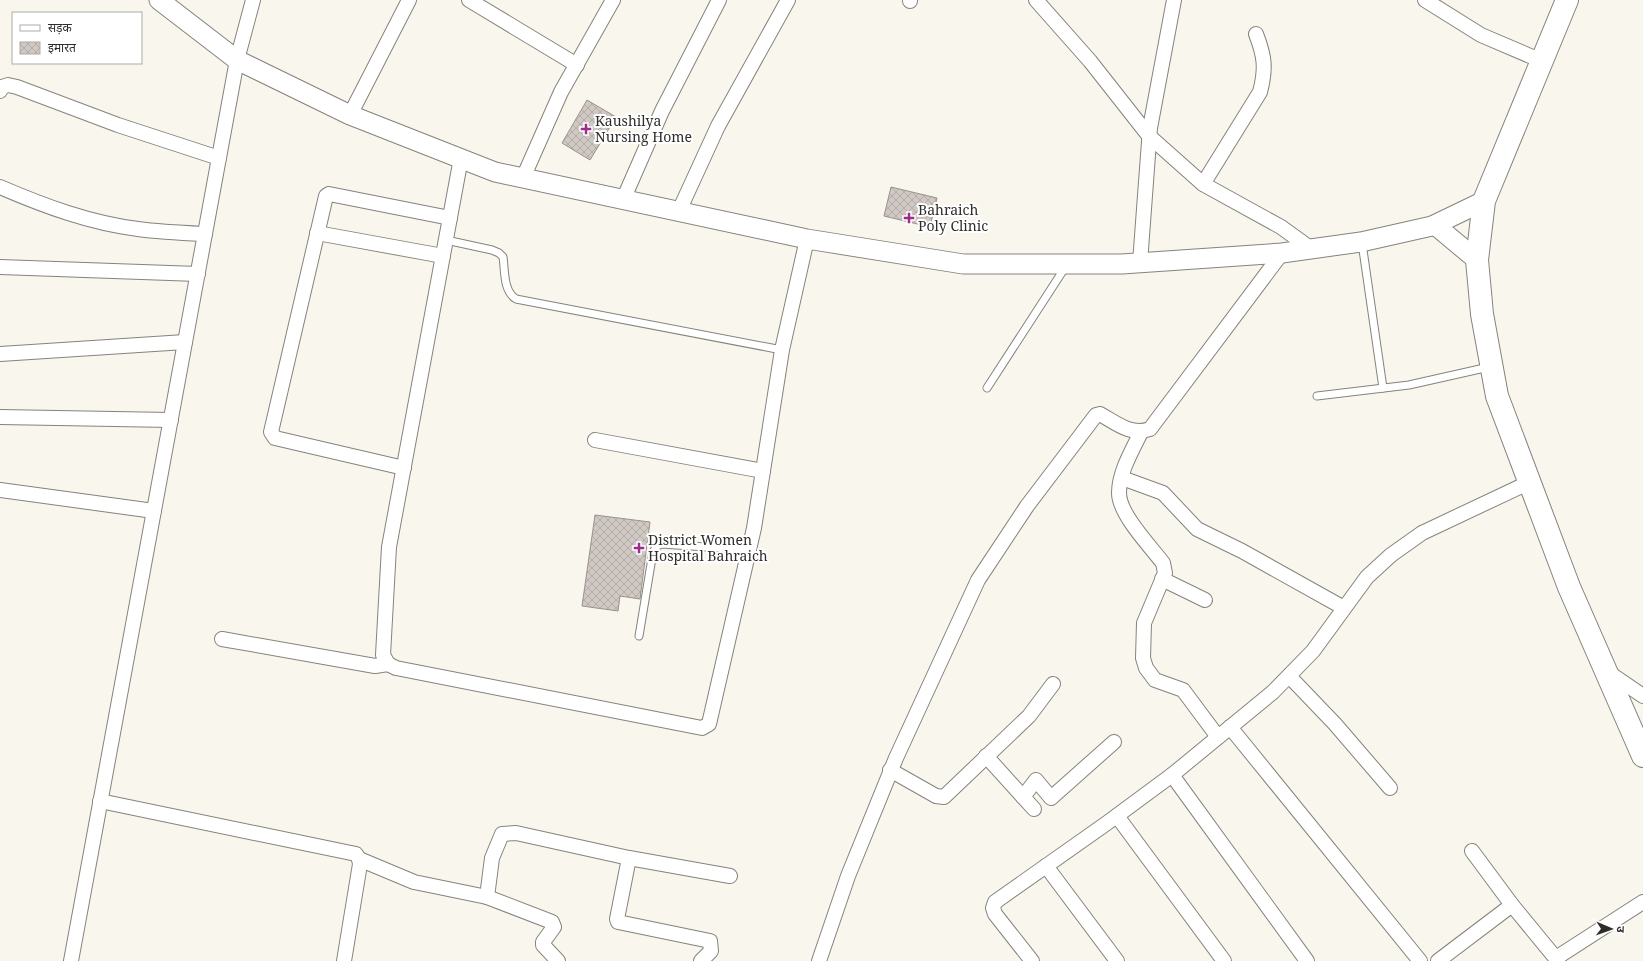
<svg xmlns="http://www.w3.org/2000/svg" width="1643" height="961" viewBox="0 0 1643 961" font-family="'Noto Serif','Noto Sans Devanagari',serif">
<style>
.building{fill:url(#building-cross-hatch);stroke:#99928d}
.lines{fill:none;stroke-linecap:round;stroke-linejoin:round}
.lane-casing{stroke:#86837c;stroke-width:9}
.street-casing{stroke:#86837c;stroke-width:16}
.secondary-casing{stroke:#86837c;stroke-width:21}
.primary-casing{stroke:#86837c;stroke-width:24}
.lane{stroke:#fff;stroke-width:7}
.street{stroke:#fff;stroke-width:14}
.secondary{stroke:#fff;stroke-width:19}
.primary{stroke:#fff;stroke-width:22}
.poi-dot{fill:#9d2d8c;stroke:#fff;stroke-width:1.5}
.labels{text-anchor:middle;stroke-width:4;stroke-linejoin:round;paint-order:stroke}
.poi-label{font-size:14px;fill:#2e2d2a;stroke:#fff;text-anchor:start}
</style>
<defs>
<pattern id="building-cross-hatch" width="8" height="8" patternUnits="userSpaceOnUse"><rect width="8" height="8" fill="#d0c8c3"/><path d="M0 0l8 8M0 8l8-8" fill="none" stroke="#b3aca8"/></pattern>
</defs>
<rect width="100%" height="100%" fill="#f9f6ee"/>
<!-- building -->
<g class="building">
<polygon points="587,100 616,117 590,160 562,143"/>
<polygon points="891,187 937,198 930,227 884,216"/>
<polygon points="595,515 650,522 640,599 620,596 618,611 582,606"/>
</g>
<g class="lines">
<!-- lane casing -->
<g class="lane-casing">
<g id="lane">
<path d="M446,240L492,250L499,253L503,257C505,270 503,291 516,299L782,350"/>
<polyline points="1362,243 1383,388"/>
<polyline points="987,388 1066,266"/>
<polyline points="1317,396 1409,385 1489,367"/>
<polyline points="639,636 653,552 657,546 662,544 749,550"/>
</g>
</g>
<!-- street casing -->
<g class="street-casing">
<g id="street">
<polyline points="469,0 577,65"/>
<polyline points="1036,0 1090,61 1149,136 1203,184 1281,227 1310,248"/>
<polyline points="1425,0 1481,35 1542,61"/>
<polyline points="910,1 910,0"/>
<polyline points="0,91 2,87 8,85 17,87 118,125 219,158"/>
<polyline points="350,115 409,0"/>
<polyline points="461,158 389,547 383,655 388,664 396,668 702,728 709,724 754,528 782,350 807,239"/>
<polyline points="523,178 561,92 613,0"/>
<path d="M1203,184L1260,92C1266,69 1265,57 1256,34"/>
<path d="M0,187C44,206 90,223 138,229C160,232 183,233 205,234"/>
<polyline points="623,200 662,111 719,0"/>
<polyline points="679,211 718,126 788,0"/>
<polyline points="317,233 443,256"/>
<polyline points="1140,263 1150,128 1174,0"/>
<polyline points="0,267 198,274"/>
<polyline points="0,354 185,342"/>
<polyline points="0,417 171,420"/>
<path d="M1141,432C1132,451 1119,472 1119,493C1119,514 1150,546 1163,563L1165,573L1144,623L1143,658L1146,668L1155,680L1183,690L1218,737"/>
<polyline points="595,440 763,471"/>
<polyline points="404,468 275,438 271,432 326,196 329,194 450,218"/>
<polyline points="1122,478 1163,493 1197,529 1242,551 1344,608"/>
<polyline points="0,490 154,511"/>
<polyline points="1162,579 1205,600"/>
<polyline points="222,639 375,666 388,664"/>
<polyline points="1608,672 1643,696"/>
<polyline points="1289,676 1335,724 1390,788"/>
<polyline points="1230,727 1420,961"/>
<polyline points="986,756 1034,809"/>
<polyline points="890,770 936,796 944,797 1029,716 1053,684"/>
<polyline points="1172,775 1307,961"/>
<polyline points="1023,797 1036,780 1051,798 1114,742"/>
<polyline points="100,801 356,854 359,859 360,864 344,961"/>
<polyline points="1117,816 1224,961"/>
<polyline points="1472,851 1512,905 1558,961"/>
<polyline points="629,858 617,919 618,922 710,941 711,951 701,961"/>
<polyline points="359,859 414,882 487,897 552,922 554,927 543,942 543,945 558,961"/>
<polyline points="1046,866 1117,961"/>
<polyline points="487,897 492,858 502,834 516,833 629,858 730,876"/>
<polyline points="1556,958 1643,902"/>
<polyline points="71,961 237,60 253,0"/>
<path d="M819,961L848,876L896,758L978,580L1027,506L1096,415L1100,414C1116,423 1131,436 1150,429L1282,253"/>
<polyline points="1032,961 995,914 993,908 995,902 1107,823 1172,775 1273,692 1313,651 1367,577 1391,555 1422,533 1530,482"/>
<polyline points="1438,961 1512,905"/>
</g>
</g>
<!-- secondary casing -->
<g class="secondary-casing">
<g id="secondary">
<polyline points="159,0 237,60 350,115 495,172 807,239 963,264 1122,264 1282,253 1361,242 1432,226 1484,201"/>
<polyline points="1435,225 1477,260"/>
</g>
</g>
<!-- primary casing -->
<g class="primary-casing">
<polyline id="primary" points="1567,0 1484,201 1477,260 1482,314 1497,396 1569,587 1643,756"/>
</g>
<!-- lane -->
<use href="#lane" class="lane"/>
<!-- street -->
<use href="#street" class="street"/>
<!-- secondary -->
<use href="#secondary" class="secondary"/>
<!-- primary -->
<use href="#primary" class="primary"/>
</g>
<!-- markers -->
<g class="poi-dot">
<path d="M584 123h4v4h4v4h-4v4h-4v-4h-4v-4h4z"/>
<path d="M907 212h4v4h4v4h-4v4h-4v-4h-4v-4h4z"/>
<path d="M637 542h4v4h4v4h-4v4h-4v-4h-4v-4h4z"/>
</g>
<g class="labels">
<!-- poi labels -->
<g class="poi-label">
<text x="595" y="126">Kaushilya<tspan x="595" dy="16">Nursing Home</tspan></text>
<text x="918" y="215">Bahraich<tspan x="918" dy="16">Poly Clinic</tspan></text>
<text x="648" y="545">District Women<tspan x="648" dy="16">Hospital Bahraich</tspan></text>
</g>
</g>
<!-- legend -->
<rect x="12" y="12" width="130" height="52" fill="#ffffff" stroke="#ababaa"/>
<rect x="20" y="25" width="20" height="6" fill="#ffffff" stroke="#ababaa"/>
<text x="48" y="32" font-size="12" fill="#2e2d2a">सड़क</text>
<rect x="20" y="42" width="20" height="12" fill="url(#building-cross-hatch)" stroke="#ababaa"/>
<text x="48" y="52" font-size="12" fill="#2e2d2a">इमारत</text>
<!-- north arrow -->
<g transform="translate(1611 929) rotate(92)" stroke="#ffffff" stroke-width="3" paint-order="stroke">
<path d="M0-3L7 15L0 10L-7 15Z" fill="#2e2d2a"/>
<text y="-6" font-size="11" font-weight="bold" text-anchor="middle" fill="#2e2d2a">उ</text>
</g>
</svg>
